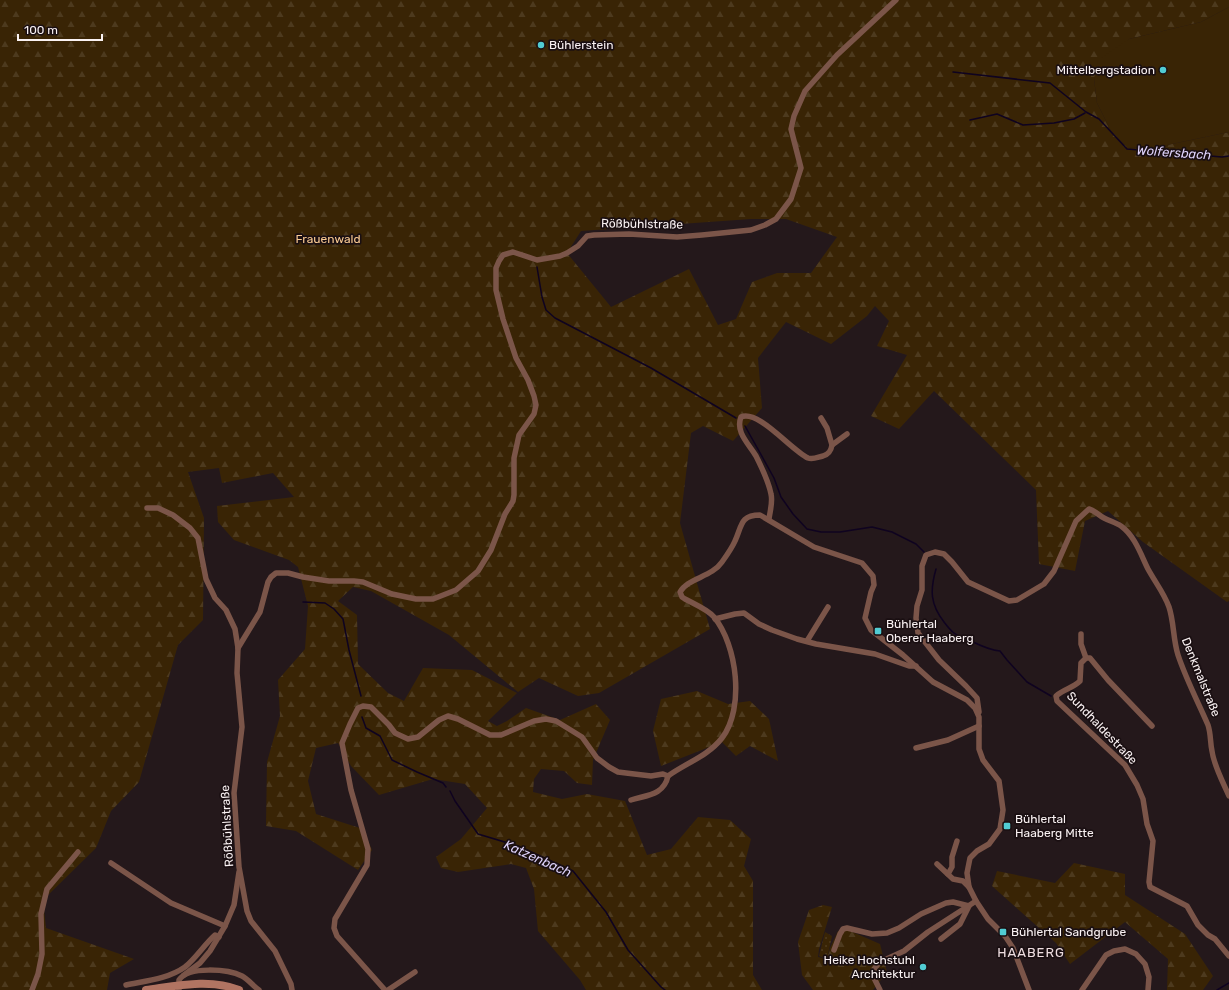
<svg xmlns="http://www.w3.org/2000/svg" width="1229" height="990" viewBox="0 0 1229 990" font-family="Rubik,sans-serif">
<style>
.forest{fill:url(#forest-firs);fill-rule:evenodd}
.park{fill:url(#park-dots)}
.pitch{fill:#392405}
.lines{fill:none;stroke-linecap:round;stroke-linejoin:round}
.stream{stroke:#0f0320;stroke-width:1.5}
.street{stroke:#7b5549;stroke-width:5.5}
.secondary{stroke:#b17462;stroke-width:8}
.poi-dot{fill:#51ccd3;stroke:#1a0f12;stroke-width:1.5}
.labels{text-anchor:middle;stroke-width:3.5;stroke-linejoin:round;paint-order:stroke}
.poi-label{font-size:12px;fill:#faf2f3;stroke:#1a0f12;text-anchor:start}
.street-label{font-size:12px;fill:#faf2f3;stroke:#1a0f12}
.park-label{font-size:12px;fill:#fbcb92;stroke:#1a0f12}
.water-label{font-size:13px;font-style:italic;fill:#dfd3fb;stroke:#1a0f12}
.neighbourhood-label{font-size:13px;letter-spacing:1px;fill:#eedde0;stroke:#1a0f12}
</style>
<defs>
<pattern id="forest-firs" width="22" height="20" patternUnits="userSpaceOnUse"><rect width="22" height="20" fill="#392405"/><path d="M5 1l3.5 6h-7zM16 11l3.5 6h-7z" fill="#4d3a1e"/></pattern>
<pattern id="park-dots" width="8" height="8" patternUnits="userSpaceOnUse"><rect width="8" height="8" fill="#392405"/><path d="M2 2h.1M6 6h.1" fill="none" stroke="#4d3a1e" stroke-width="1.8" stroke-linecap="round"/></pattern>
</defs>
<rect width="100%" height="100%" fill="#24181b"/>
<!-- forest -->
<g class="forest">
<path d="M0,0H1229V7L1201,22L1129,39L1094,79L1097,103L1111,131L1127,147L1153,148L1229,132V601L1227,602L1143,542L1108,511L1085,521L1075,571L1039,564L1036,490L934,391L899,429L871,416L907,355L877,346L889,321L875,306L867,316L831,344L786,322L758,358L762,408L733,441L703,426L691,433L680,523L710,629L599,693L578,696L539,678L518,692L449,635L371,591L353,587L338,601L357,615L358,664L388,693L404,701L423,668L472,670L517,693L488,721L497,726L507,721L526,708L560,720L596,704L610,720L593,760L592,785L577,783L564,771L541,769L534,779L533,792L562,799L587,794L625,801L647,855L671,849L698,817L730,820L751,839L744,866L753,881V975L762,990H586L580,980L538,931L534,889L526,868L511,864L458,872L441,868L436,857L461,839L487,808L465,784L433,779L379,795L351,766L338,743L316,748L308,781L316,814L363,829L372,850L358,870L296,831L266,826L267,762L280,716L278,680L305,649L308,606L298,567L289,560L234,540L218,522L217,506L294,497L273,473L222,483L219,468L188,472L204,518L203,620L178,645L139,782L111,811L96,848L43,900L46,928L134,959L110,973L107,990H0ZM751,219H786L837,237L811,273H777L752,282L736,319L718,325L689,269L611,307L567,253L581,231Z"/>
<polygon points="697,691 728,704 750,701 769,719 778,761 750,746 736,756 722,742 661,766 653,731 661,699"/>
<polygon points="1074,863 1125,874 1125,895 1185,934 1213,976 1203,990 1167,990 1168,959 1125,922 1070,964 1056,943 992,886 997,871 1055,883"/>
<polygon points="823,905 832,907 819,949 818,957 827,959 830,948 838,931 848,930 880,944 887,972 873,990 813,990 802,975 798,942 809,910"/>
</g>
<!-- park -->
<polygon class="park" points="825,932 832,936 827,959 819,956"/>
<!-- pitch -->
<polygon class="pitch" points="1229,7 1229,132 1153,148 1127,147 1111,131 1097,103 1094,79 1098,60 1129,39 1201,22"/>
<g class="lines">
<!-- stream -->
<g class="stream">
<polyline points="953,72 1050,83 1086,112 1099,119 1127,149 1222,157 1229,156"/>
<polyline points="970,120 997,114 1023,125 1054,123 1074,119 1085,113"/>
<polyline points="537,267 542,297 546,310 555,318 651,368 736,418"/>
<polyline points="745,426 774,478 781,497 793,514 807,529 821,532 840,532 872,527 892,532 916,544 924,552"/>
<path d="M936,569C930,590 930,604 944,622C947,626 950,630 954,633C959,637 966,639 971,641C981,646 990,650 1000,651L1007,660L1027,682L1051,696"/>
<polyline points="303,602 325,603 334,609 343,619 349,650 361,696"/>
<polyline points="362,717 366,728 380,736 392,760 417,772 443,783 446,787"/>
<polyline points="450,791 455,801 478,834 518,846 573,871 606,912 628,950 661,987 665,990"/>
<polyline points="1217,990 1229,983"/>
</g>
<!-- street -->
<g class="street">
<polyline points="821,418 827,428 832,445"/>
<polyline points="147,508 158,508 173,515 190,528 198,538 206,579 215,598 226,610 235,629 238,648 237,673 242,727 234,793 239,867 247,911 251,921 275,951 291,984 292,990"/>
<path d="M769,519C770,511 773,502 771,494C769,483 761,466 756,456C749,444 735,432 741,417C758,409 791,450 808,458C813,460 818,457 823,456C829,454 831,451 832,445L847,434"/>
<polyline points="715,619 735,614 744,613 759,624 772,630 797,639 816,644 875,654 909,666 916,666"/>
<polyline points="1081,634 1081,644 1086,658"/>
<polyline points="807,641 828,607"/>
<polyline points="238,648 260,612 268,582 271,577 276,573 288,573 303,577 329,581 354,581 363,582 392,594 416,599 433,599 456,590 478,571 491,550 505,514 513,501 514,495 514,458 519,435 534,414 536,405 534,396 528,380 516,358 503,319 496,290 496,268 499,261 503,255 513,252 537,260 560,256 567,253 578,246 587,236 594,235 629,234 677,237 702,235 751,230 765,225 776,219 791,199 801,168 791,129 794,116 805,91 837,55 896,0"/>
<path d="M979,712L977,698L966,686L939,660L918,633L916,618L917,606L922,590V566L926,555L935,552L944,554L952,562L968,582L1009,601L1017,600L1044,584L1054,571L1076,521L1089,509C1096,511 1098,515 1104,518C1110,521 1116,523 1121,526C1135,536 1141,555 1148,569C1155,582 1164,593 1169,607C1174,622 1173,639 1178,655C1186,679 1198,702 1208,725C1211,734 1210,742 1212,751C1214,766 1223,782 1229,796"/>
<path d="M1152,726L1108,680L1090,658H1086L1081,663L1080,681C1073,688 1064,689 1056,696L1057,701L1125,765L1137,785L1143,799L1147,824L1153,841L1149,882L1150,887L1187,906L1198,925L1208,935L1215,939L1229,956"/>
<polyline points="916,748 948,740 979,726"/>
<path d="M631,800C647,795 664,795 668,776"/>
<polyline points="111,863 171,903 225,926"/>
<polyline points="937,864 953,879 963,881 969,887"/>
<polyline points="948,874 952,867 952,857 957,841"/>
<polyline points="834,950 840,934 843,929 847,928 872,934 887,933 899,928 921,914 946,903 953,902 969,906 960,924 941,939"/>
<polyline points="184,975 200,963 210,951 225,926 234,905 239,872"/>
<path d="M126,985C145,981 168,979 185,967C196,958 204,945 215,935L219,937"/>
<polyline points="32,990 38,974 42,954 41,914 47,889 78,852"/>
<path d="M179,990V980C188,966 228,969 242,976C248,979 253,986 259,990"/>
<path d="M385,990L337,936L334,928L335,919L367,865L368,849L351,790L342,743L350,724L358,708L363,706L371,707L389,725L395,733L408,739L418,737L439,720L448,716L458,719L490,735H501L534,721L546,719L556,721L582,737L597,758L609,767L618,772L626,773L651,776L663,774L668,776C686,763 708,756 722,738C745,708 737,645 714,617C707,609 694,604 685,599L682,597L680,592C688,578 712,577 722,562C727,555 732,548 735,541C742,526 740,515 760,515L814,547L862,563L873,576L874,585L871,592L865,618L871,630L903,655L933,682L967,700L975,708L979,717V749L983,760L999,781L1003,810L1000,829L989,844L977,851L970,858L967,873L969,887L976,901L988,919L1005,936L1013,948L1029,990"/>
<polyline points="388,990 415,972"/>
<polyline points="880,990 874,978 874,969 880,962 904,951 928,932 976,901"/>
<polyline points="1082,990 1106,955 1114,951 1125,949 1136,954 1145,964 1149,977 1148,990"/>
</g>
<!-- secondary -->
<path class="secondary" d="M146,990C176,986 210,978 239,990"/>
</g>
<!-- markers -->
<g class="poi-dot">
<circle cx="541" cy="45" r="4"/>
<circle cx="1163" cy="70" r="4"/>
<rect x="874" y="627" width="8" height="8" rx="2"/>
<rect x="1003" y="822" width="8" height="8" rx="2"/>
<rect x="999" y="928" width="8" height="8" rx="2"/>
<circle cx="923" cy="967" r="4"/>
</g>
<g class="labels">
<!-- poi labels -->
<g class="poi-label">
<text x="549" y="49">Bühlerstein</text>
<text x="1155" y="74" text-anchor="end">Mittelbergstadion</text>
<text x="886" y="628">Bühlertal<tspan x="886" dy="14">Oberer Haaberg</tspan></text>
<text x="1015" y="823">Bühlertal<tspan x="1015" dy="14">Haaberg Mitte</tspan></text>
<text x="1011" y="936">Bühlertal Sandgrube</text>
<text x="915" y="964" text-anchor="end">Heike Hochstuhl<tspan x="915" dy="14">Architektur</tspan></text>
</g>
<!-- street labels -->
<g class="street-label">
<text transform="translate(642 224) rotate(1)" y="4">Rößbühlstraße</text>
<text transform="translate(1201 677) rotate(68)" y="4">Denkmalstraße</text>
<text transform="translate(1102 728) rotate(46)" y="4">Sundhaldestraße</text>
<text transform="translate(227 826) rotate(-93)" y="4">Rößbühlstraße</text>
</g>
<!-- park labels -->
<g class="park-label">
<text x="328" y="243">Frauenwald</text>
</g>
<!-- water labels -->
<g class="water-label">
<text transform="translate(1174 152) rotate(4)" y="5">Wolfersbach</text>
<text transform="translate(538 858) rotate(24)" y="5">Katzenbach</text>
</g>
<!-- neighbourhood labels -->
<g class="neighbourhood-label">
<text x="1031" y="957">HAABERG</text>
</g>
</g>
<!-- scale -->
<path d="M18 34v6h84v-6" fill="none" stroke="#faf2f3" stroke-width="2"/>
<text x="24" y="34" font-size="12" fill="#faf2f3" stroke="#1a0f12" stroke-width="3" paint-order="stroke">100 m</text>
</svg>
